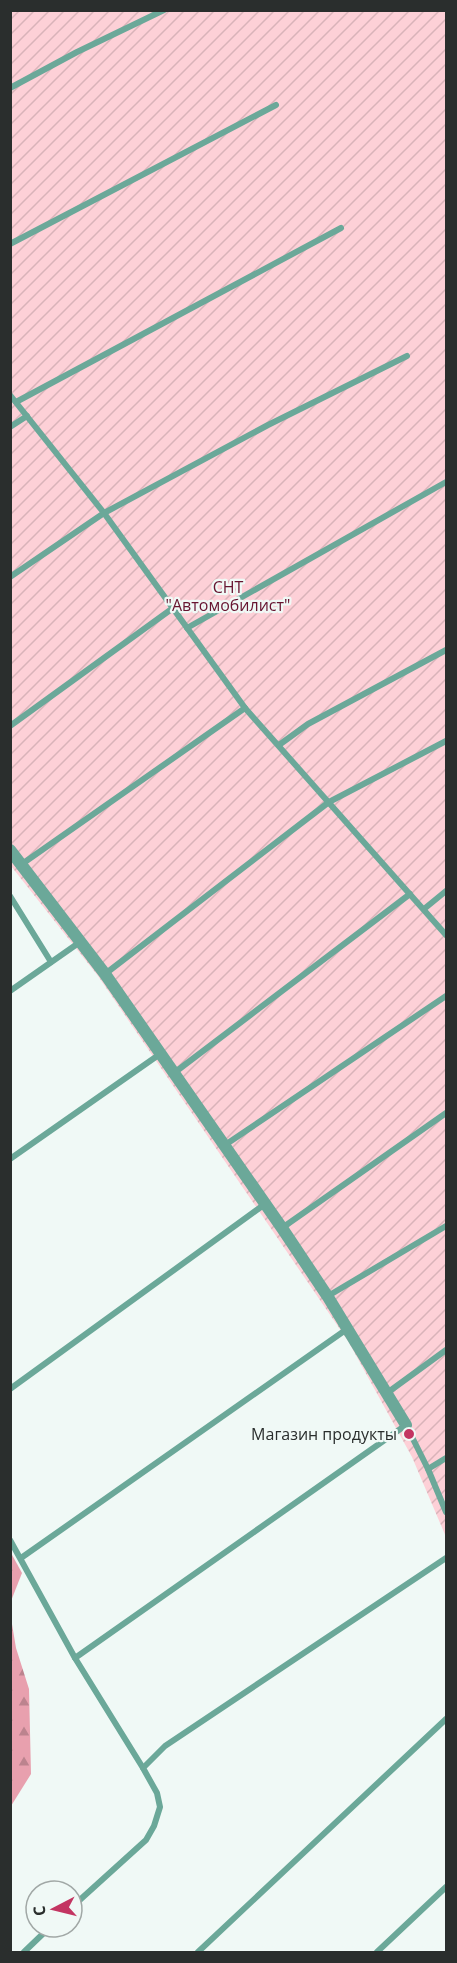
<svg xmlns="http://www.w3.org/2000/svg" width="457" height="1963" viewBox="0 0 457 1963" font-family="'Open Sans',sans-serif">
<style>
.forest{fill:url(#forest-firs)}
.garden{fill:url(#garden-furrows)}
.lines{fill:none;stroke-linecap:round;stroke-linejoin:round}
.lane{stroke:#6ba899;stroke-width:6}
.street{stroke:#6ba899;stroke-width:12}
.poi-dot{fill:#c33562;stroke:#f0f9f6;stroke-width:2}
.labels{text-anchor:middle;stroke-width:4.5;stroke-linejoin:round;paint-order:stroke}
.park-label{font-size:16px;fill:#671430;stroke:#f0f9f6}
.poi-label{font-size:16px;fill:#2a2e2d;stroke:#f0f9f6;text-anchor:end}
</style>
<defs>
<pattern id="forest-firs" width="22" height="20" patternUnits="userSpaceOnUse" patternTransform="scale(1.5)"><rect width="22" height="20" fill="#e8a0ae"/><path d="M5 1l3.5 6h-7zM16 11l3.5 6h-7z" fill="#bc838e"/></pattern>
<pattern id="garden-furrows" width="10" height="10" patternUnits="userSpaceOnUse" patternTransform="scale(1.5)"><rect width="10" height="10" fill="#fdd0d7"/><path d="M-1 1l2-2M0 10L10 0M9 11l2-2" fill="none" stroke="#d9b3b9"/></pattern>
</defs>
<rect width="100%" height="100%" fill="#f0f9f6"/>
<!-- forest -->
<g class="forest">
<polygon points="11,1553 22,1573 11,1601"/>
<polygon points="11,1618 16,1648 29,1689 31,1774 11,1806"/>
</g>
<!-- garden -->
<polygon class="garden" points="11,11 446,11 446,1537 412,1457 348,1341 98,976 11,866"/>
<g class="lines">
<!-- lane -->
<g class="lane">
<polyline points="10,88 77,52 164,10"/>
<polyline points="10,244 276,105"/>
<polyline points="10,395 104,513 245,708 446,935"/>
<polyline points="16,402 341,228"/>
<polyline points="10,427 27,416"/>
<polyline points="10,577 104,513 268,425 407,356"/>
<polyline points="187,628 446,482"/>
<polyline points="10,726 173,608"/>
<polyline points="279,745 308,724 446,650"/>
<polyline points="22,864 245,708"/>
<polyline points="10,896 51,962"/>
<polyline points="424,909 446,891"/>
<polyline points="105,974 329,802 446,741"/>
<polyline points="10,991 80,942"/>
<polyline points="174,1073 410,894"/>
<polyline points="225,1145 446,996"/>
<polyline points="10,1159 160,1054"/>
<polyline points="282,1228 446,1113"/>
<polyline points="328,1296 446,1226"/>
<polyline points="10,1389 265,1204"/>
<polyline points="387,1393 446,1350"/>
<polyline points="428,1469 446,1458"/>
<polyline points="10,1540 75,1658 143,1768"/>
<polyline points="21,1558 347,1329"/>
<polyline points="75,1658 406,1425 428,1469 446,1512"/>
<polyline points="72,1907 146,1840 154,1826 160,1807 157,1793 143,1768 165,1746 446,1558"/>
<polyline points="24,1952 50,1927"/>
<polyline points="198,1952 446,1719"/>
<polyline points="377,1952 446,1887"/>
</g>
<!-- street -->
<polyline class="street" points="10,850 105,974 282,1228 328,1297 406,1425"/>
</g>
<!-- markers -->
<circle class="poi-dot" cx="409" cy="1434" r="6"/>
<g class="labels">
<!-- park labels -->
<g class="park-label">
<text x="228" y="593">СНТ<tspan x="228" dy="18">"Автомобилист"</tspan></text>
</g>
<!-- poi labels -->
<g class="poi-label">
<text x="397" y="1440">Магазин продукты</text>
</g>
</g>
<!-- border -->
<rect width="457" height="1963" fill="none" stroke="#2a2e2d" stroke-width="24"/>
<!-- north arrow -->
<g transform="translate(54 1909) rotate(263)"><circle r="28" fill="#f0f9f6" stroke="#a1a8a6" stroke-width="1.5"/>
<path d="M0-4.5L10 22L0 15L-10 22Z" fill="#c33562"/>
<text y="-9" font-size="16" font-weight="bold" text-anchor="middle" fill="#2a2e2d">С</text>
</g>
</svg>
